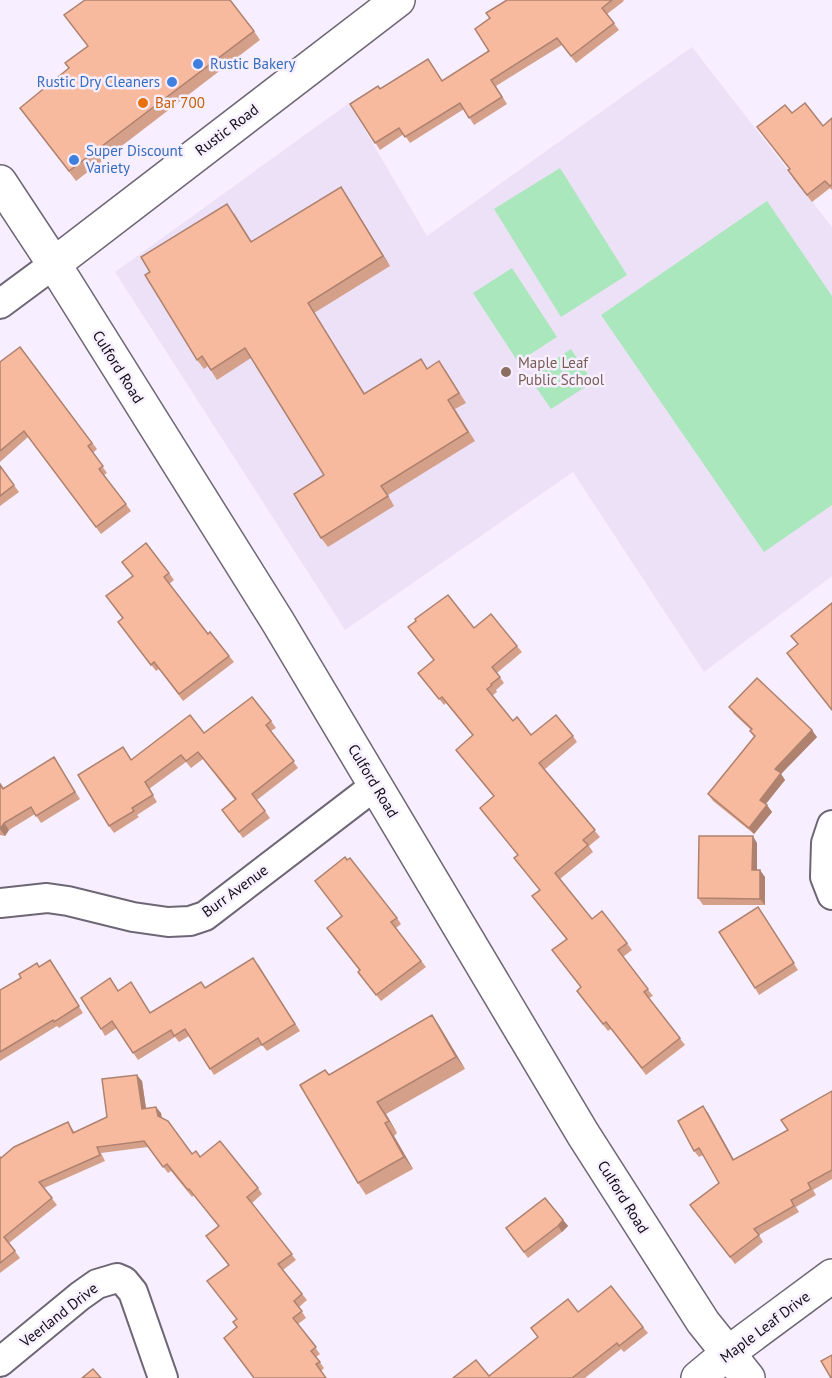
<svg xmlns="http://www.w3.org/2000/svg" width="832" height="1378" viewBox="0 0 832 1378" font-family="'PT Sans',sans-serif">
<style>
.built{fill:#ede1f7}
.green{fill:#abe7bc}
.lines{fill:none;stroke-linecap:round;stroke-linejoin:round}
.minor-casing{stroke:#6e6674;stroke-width:32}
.tertiary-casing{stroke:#6e6674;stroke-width:36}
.minor{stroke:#fff;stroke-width:28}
.tertiary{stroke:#fff;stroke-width:33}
.wall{fill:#d5a089}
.shaded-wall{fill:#ae826f}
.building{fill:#f8ba9f;stroke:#ae826f;stroke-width:1.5}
.shop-dot{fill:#3f7fe0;stroke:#f7efff;stroke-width:2}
.food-dot{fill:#e8710a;stroke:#f7efff;stroke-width:2}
.education-dot{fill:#8d6e63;stroke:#f7efff;stroke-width:2}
.labels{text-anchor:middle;stroke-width:5;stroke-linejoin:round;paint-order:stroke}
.shop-label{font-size:15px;fill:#366cbe;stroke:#f7efff;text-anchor:start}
.food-label{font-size:15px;fill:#c56008;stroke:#f7efff;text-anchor:start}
.street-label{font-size:15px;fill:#0e0c11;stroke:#f7efff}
.education-label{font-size:15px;fill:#785e54;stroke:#f7efff;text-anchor:start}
</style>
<rect width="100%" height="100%" fill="#f7efff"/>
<!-- built -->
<polygon class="built" points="692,47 832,227 832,576 704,672 573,472 345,630 115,272 349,103 427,236"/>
<!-- green -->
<g class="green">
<polygon points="560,168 627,275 561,317 494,209"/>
<polygon points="767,201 832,296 832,505 764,552 601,315"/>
<polygon points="512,268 557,337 518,362 473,293"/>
<polygon points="571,349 593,382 551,409 529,377"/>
</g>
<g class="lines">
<!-- minor casing -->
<g class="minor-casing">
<g id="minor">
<polyline points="0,304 54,264"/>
<polyline points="832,825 826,843 825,877 832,895"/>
<polyline points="0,903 47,898 68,901 133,917 168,922 190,921 205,916 376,785"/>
<polyline points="0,1362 80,1296 97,1284 117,1278 124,1281 133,1292 163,1378"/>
</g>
</g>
<!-- tertiary casing -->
<g class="tertiary-casing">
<g id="tertiary">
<polyline points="0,182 54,264 278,622 583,1134 703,1322 748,1378"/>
<polyline points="54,264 398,0"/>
<polyline points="698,1378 728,1353 832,1276"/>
</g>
</g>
<!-- minor -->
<use href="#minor" class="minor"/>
<!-- tertiary -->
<use href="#tertiary" class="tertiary"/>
</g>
<!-- wall -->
<g class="wall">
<polygon points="507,0 623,0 624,1 607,14 619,30 576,63 562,45 496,86 507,104 474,125 464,109 410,143 404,134 380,150 350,104 380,89 443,81 489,51 490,18"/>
<polygon points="64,15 254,31 260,40 76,181 20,108 69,68 88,46"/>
<polygon points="792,113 823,126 832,118 832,190 830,188 812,202 793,178 790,169"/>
<polygon points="347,196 390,266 314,313 365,394 427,368 446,371 466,403 455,409 475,441 388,495 394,506 328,547 321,538 324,475 251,358 217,380 208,366 204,369 197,360 150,272 234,213 252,242"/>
<polygon points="20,347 97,449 93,453 107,473 104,475 131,511 101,534 28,437 0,462 0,390"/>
<polygon points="0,466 19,492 0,506"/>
<polygon points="169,573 174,580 169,584 208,634 210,632 234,662 183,701 159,669 156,671 123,629 123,619 106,596"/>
<polygon points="474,628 517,646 522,652 497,673 504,683 496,690 497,692 492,696 513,721 531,735 573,736 577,742 544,770 600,837 589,846 593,852 560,879 592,919 627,943 632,950 623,957 653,996 649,998 685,1045 646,1075 611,1029 608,1031 581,997 581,987 566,939 532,896 540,890 514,858 518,855 480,808 494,797 456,750 473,736 446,703 444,705 418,673"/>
<polygon points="729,707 817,737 781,774 785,780 766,804 772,812 754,834 713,801 708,794 754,737 750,731 751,730 734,714"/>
<polygon points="271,721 276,728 271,731 298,768 257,800 270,818 243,838 222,810 235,800 203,759 191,768 186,762 149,789 157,802 137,815 139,817 114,833 109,826 131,759 204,733"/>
<polygon points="58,764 80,799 41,823 35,814 9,830 5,836 0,835 0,783 4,788"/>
<polygon points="757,843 757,870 765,877 765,905 703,905 698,898"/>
<polygon points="758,907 798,970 759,995 755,988"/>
<polygon points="397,918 401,924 396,928 426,967 381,1001 358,972 360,971 331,934"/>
<polygon points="258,964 300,1031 267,1051 262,1045 214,1075 189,1036 179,1042 175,1037 138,1060 117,1028 105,1036 101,1029 119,990 151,1013"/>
<polygon points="39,967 55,967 83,1013 59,1028 57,1026 0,1061 0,990"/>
<polygon points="432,1015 440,1027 465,1069 386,1114 397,1133 394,1136 413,1169 366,1195 358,1183 329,1075"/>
<polygon points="142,1081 146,1108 161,1113 162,1118 192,1154 200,1157 258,1188 262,1194 252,1203 296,1260 283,1270 307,1300 299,1307 306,1318 298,1324 320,1354 316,1357 324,1368 321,1371 237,1327 228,1265 206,1236 218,1226 194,1195 192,1197 171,1171 168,1173 148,1147 101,1153 105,1161 44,1188 57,1205 9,1243 20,1258 0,1273 0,1157 1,1158 68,1122 75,1133 107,1117"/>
<polygon points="832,1091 832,1179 813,1190 816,1195 796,1207 799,1212 759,1235 763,1242 735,1264 695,1212 719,1183 703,1155 699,1157 694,1151 708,1113 734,1160 788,1130"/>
<polygon points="545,1198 568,1226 562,1232 528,1258 506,1228"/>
<polygon points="578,1312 643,1327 648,1333 624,1352 621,1349 585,1378 453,1378 489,1376"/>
</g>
<!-- shaded-wall -->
<g class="shaded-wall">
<polygon points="341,187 347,196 390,266 383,256"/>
<polygon points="308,303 314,313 371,404 364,394"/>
<polygon points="812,730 817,737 781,774 785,780 764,806 760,800 775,769"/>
<polygon points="767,805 772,812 754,834 749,828"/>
<polygon points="4,823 9,830 5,836 0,829"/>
<polygon points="753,836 757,843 757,877 752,870"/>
<polygon points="760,870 765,877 765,905 760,899"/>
<polygon points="432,1015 440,1027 465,1069 456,1057"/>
<polygon points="137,1075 142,1081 147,1116 142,1109"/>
<polygon points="377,1102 386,1114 397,1133 389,1121"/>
<polygon points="703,1106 708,1113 738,1167 733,1160"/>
<polygon points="156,1107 161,1113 162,1123 158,1116"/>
<polygon points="385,1123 394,1136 413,1169 404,1157"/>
<polygon points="563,1220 568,1226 562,1232 558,1226"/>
</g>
<!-- building -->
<g class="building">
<polygon points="85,0 230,0 254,31 69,171 20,108 69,68 65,63 88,46 64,15"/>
<polygon points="507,0 612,0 602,8 614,23 571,56 557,38 491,80 502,97 469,118 460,103 405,137 399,128 375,143 350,104 378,86 380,89 428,59 442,81 489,51 475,29 490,18 486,13"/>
<polygon points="805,103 823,126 832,118 832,185 830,186 825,181 807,195 788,170 790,169 757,127 785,105 792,113"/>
<polygon points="341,187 383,256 308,303 364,394 421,359 427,369 439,361 459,393 448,400 468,432 381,486 388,496 321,538 294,494 324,475 245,348 211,370 202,356 197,360 145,275 150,272 141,257 227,204 251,242"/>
<polygon points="20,347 92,443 88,446 103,466 99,469 126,504 96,527 24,431 0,451 0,362"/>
<polygon points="0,466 14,485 0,496"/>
<polygon points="146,543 169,573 164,577 208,634 210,632 229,656 179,694 154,662 151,665 118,622 123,618 106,596 133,576 122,562"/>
<polygon points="448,595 474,628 491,614 517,646 492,667 500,677 491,684 492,685 487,689 513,721 517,717 531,735 556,715 573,736 539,763 595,830 583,840 588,845 555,873 592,919 602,911 627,943 618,950 648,989 644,992 680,1038 642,1068 606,1022 603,1024 577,991 581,987 552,950 567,939 532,896 540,890 514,858 518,855 480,808 494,796 456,750 473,735 442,697 439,699 418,673 434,660 408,627 416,621 415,619"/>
<polygon points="832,603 832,710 787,653 798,644 791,636"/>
<polygon points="757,678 812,730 775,769 781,773 760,800 767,805 749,828 708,794 755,736 750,731 752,729 729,707"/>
<polygon points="252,697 271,721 266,725 294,761 252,794 265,811 239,832 222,810 236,799 198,752 186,761 181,755 145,782 153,795 132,808 134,811 109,826 78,775 123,747 131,760 190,715 204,733"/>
<polygon points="54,757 75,792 36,816 31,807 4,823 0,829 0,784 3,789"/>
<polygon points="699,836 753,836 752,870 760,870 760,899 698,898"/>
<polygon points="345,857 347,860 350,858 397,918 391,922 421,961 376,995 358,972 360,970 327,928 342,916 315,881"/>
<polygon points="758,907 794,963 755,988 719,932"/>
<polygon points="253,958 295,1024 262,1045 258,1038 210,1069 185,1029 174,1036 171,1030 133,1053 112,1021 101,1029 81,998 110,978 118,991 131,982 150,1013 201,982 205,988"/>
<polygon points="50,960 79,1006 54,1022 53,1020 0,1052 0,990 21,978 19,974 37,963 39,967"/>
<polygon points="432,1015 456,1057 377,1102 389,1121 385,1123 404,1157 358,1183 300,1085 325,1070 329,1075"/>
<polygon points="137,1075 142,1109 156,1107 158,1116 168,1121 192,1154 196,1151 200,1157 220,1141 258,1188 247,1197 292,1254 278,1264 302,1294 294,1301 302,1311 293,1318 316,1347 311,1351 320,1362 316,1364 326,1378 254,1378 224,1338 237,1327 233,1322 237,1319 207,1281 229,1265 206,1236 219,1226 189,1189 188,1190 167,1164 163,1167 144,1141 97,1147 100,1155 39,1182 52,1198 4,1237 15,1251 0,1263 0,1157 1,1158 14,1147 68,1122 73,1133 107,1117 102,1079"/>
<polygon points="832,1091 832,1170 808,1183 811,1189 791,1200 794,1206 754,1229 759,1235 730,1257 690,1205 719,1183 699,1148 694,1151 678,1121 703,1106 733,1160 788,1130 781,1120"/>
<polygon points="545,1198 563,1220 558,1226 524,1252 506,1228"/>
<polygon points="611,1286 643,1327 619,1346 617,1343 572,1378 453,1378 476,1360 489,1376 538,1337 531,1328 568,1299 578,1312"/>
<polygon points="832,1355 832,1378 831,1378 821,1361"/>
<polygon points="93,1369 101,1378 82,1378"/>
</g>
<!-- markers -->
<g class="shop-dot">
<circle cx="198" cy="64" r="6"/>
<circle cx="172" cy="82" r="6"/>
<circle cx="74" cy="160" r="6"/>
</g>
<circle class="food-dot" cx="143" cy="103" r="6"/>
<circle class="education-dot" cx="506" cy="372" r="6"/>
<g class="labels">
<!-- shop labels -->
<g class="shop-label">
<text x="210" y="69">Rustic Bakery</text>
<text x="160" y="87" text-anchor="end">Rustic Dry Cleaners</text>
<text x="86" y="156">Super Discount<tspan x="86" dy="17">Variety</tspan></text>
</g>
<!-- food labels -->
<g class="food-label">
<text x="155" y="108">Bar 700</text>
</g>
<!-- street labels -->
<g class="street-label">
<text transform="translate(227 130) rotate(-37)" y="5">Rustic Road</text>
<text transform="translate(118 367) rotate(58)" y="5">Culford Road</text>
<text transform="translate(373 781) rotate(59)" y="5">Culford Road</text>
<text transform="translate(235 891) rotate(-36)" y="5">Burr Avenue</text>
<text transform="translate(623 1197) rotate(58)" y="5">Culford Road</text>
<text transform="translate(59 1315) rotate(-38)" y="5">Veerland Drive</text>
<text transform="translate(765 1327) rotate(-37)" y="5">Maple Leaf Drive</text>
</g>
<!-- education labels -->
<g class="education-label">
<text x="518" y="368">Maple Leaf<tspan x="518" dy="17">Public School</tspan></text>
</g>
</g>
</svg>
